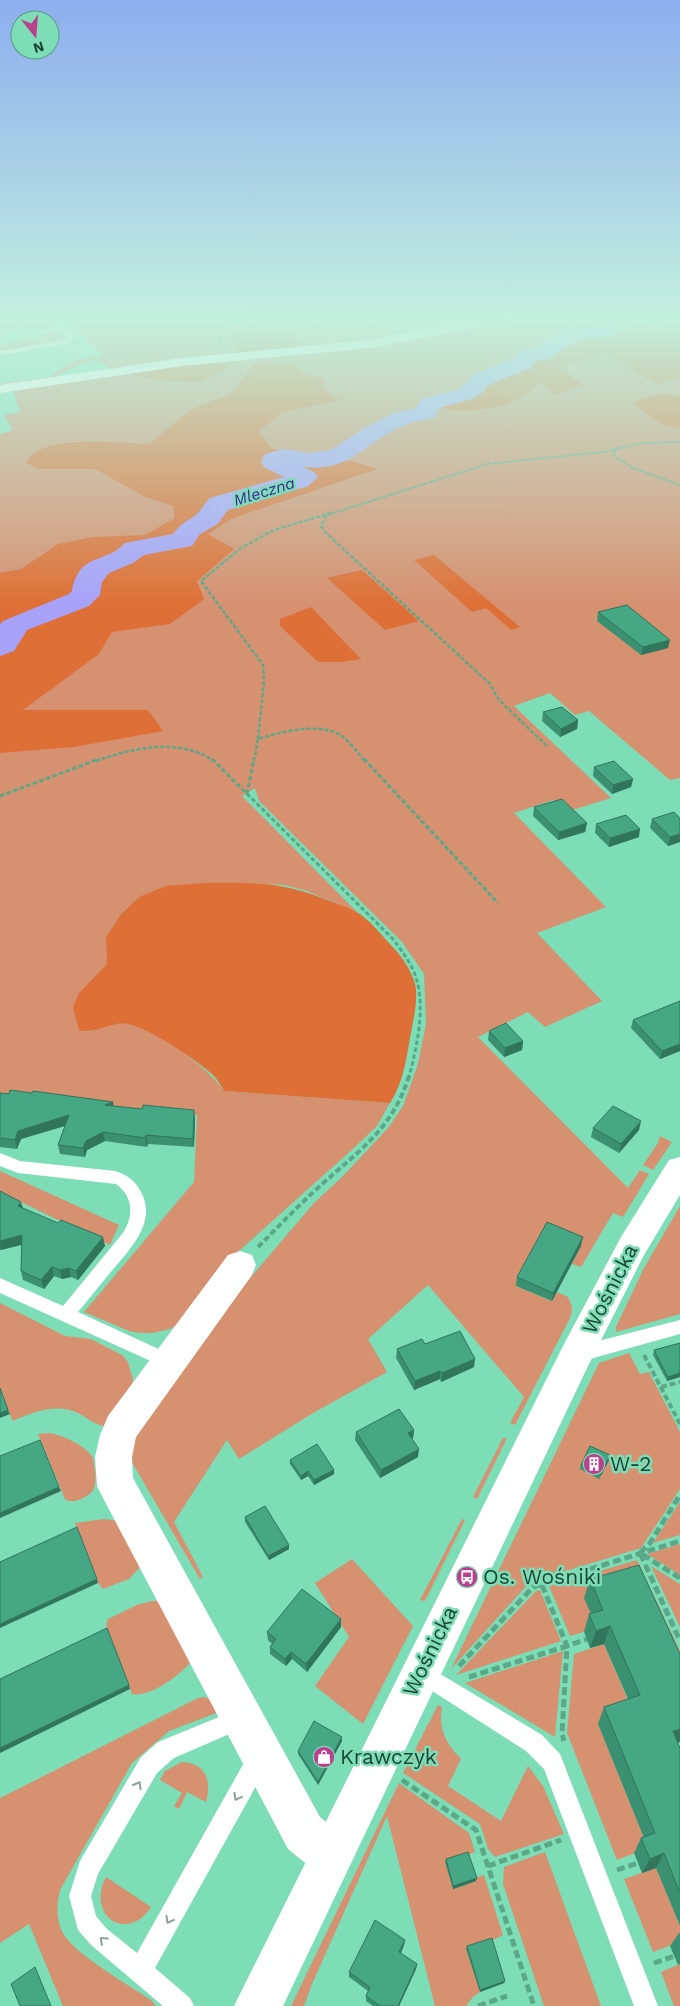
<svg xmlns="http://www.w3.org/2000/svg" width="680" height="2006" viewBox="0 0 680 2006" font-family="'Work Sans',sans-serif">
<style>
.green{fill:#d69171}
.forest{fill:#de7037}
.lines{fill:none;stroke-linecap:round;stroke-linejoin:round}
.river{fill:#a7a2f8;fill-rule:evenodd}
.path-far4{stroke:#5ba788;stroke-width:2;stroke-dasharray:2.5 1;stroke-linecap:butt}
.path-far3{stroke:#5ba788;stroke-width:2.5;stroke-dasharray:4 2;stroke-linecap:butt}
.path-far2{stroke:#5ba788;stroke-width:3;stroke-dasharray:4.5 2.5;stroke-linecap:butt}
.path-far1{stroke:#5ba788;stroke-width:4;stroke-dasharray:6 3;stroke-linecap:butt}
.path{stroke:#5ba788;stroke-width:5;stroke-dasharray:8 4;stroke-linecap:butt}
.lane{fill:#fff;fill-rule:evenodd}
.street{fill:#fff;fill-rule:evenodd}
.secondary{fill:#fff;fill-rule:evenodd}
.wall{fill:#3b9071}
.shaded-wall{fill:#30755c}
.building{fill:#45a783;stroke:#30755c}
.oneway{stroke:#8ea29a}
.labels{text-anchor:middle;stroke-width:5;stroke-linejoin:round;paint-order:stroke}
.far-water-label{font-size:16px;font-style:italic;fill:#401f9b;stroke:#7dddb6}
.near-street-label{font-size:21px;fill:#1d4536;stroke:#7dddb6}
.near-poi-label{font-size:21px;fill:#1d4536;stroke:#7dddb6;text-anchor:start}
</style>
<rect width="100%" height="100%" fill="#7dddb6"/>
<!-- green -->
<g class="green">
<polygon points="0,323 50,323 53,325 33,331 25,327 0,332"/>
<path d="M70,323H680V778L670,780L589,711L575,715L550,693L514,706L611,798L566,812L553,800L514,813L606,907L537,933L602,1001L545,1027L528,1012L478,1037L628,1188L640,1170L649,1174L623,1217L613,1213L581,1267L572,1264L581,1246L516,1286L551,1301L557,1292L568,1297L572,1307L571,1316L515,1425L510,1423L524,1397L428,1285L368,1339L387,1372L313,1413L239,1459L227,1440L174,1522L203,1577L200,1579L126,1452L134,1437L222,1311L314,1203L342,1177L388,1128L403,1106L418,1064L426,1023L424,974L402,942L259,801L255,788L242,796L358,913L307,891L284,885L247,883H206L139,897L121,914L106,937L108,964L96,978L87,1032C98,1029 116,1021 128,1024C157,1030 208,1067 224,1091L390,1103L377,1126L354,1148L231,1258L182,1322L170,1329L153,1333H140L129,1331L84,1312L194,1182L197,1115L0,1093V434L13,430L4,415L20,412L13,390L113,370L97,360L80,364L53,378L0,386V384L50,377L74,360L103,356Z"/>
<polygon points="49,332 59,332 64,339 25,348 0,351 0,345 38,338 40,336 37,334"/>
<polygon points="660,1136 672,1142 653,1170 643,1165 658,1143"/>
<polygon points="0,1171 119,1225 110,1245 0,1192"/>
<polygon points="680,1206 680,1314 616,1332 616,1327 644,1268"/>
<path d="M0,1303L65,1336L91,1339L122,1355L128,1362L133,1379L132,1389L109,1427C96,1426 89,1419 78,1413C57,1403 33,1412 13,1421L0,1393Z"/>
<polygon points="629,1353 640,1374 649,1372 680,1432 680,1489 641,1548 530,1582 451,1669 599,1363"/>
<path d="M50,1433C62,1435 87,1446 93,1458C94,1461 94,1466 95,1469C96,1483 97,1492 83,1498C77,1501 71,1503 65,1499L38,1434Z"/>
<polygon points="503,1438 507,1438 477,1499 473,1497"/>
<polygon points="680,1502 680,1535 653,1543"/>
<polygon points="104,1519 120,1521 141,1566 129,1579 103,1589 98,1583 75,1523"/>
<polygon points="462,1519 465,1520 425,1601 420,1600"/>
<polygon points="680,1544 680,1575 647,1554"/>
<polygon points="352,1559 413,1626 363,1724 315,1686 349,1637 315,1583"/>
<polygon points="637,1560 680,1651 680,1687 585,1598 597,1628 570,1636 549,1586"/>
<polygon points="651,1566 680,1584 680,1627"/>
<polygon points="540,1590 561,1641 456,1675 536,1591"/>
<path d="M152,1601H163L190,1663C180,1675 149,1698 132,1694L106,1625L108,1619L137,1605Z"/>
<polygon points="604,1644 636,1719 598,1724 648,1848 617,1860 567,1733 574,1654"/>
<polygon points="563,1651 555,1737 465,1683"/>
<path d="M205,1697L211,1700L219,1712L169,1731L132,1763L60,1890C57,1903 56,1916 61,1929C68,1951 131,1986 151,2000L156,2006H63L29,1924L0,1943V1798L198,1698Z"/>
<path d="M438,1705L442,1707C438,1728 446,1744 461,1759L448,1786L501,1821L528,1766L543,1786L564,1834L495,1857L488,1849L480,1824L403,1773Z"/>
<path d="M182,1762C206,1763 212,1781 206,1802L187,1792L179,1809L174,1806L182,1793L160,1780L165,1771Z"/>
<polygon points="399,1783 469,1833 475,1852 468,1855 453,1889 475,1881 475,1878 484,1875 503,1935 491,1941 480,1992 473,1997 466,2006 435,2006 387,1816 312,1984 304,2006 291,2006"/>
<polygon points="545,1852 601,2006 544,2006 503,1884 504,1867"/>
<polygon points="656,1868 680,1926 680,1942 653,1952 624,1879"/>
<path d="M106,1877L151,1907C126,1945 86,1914 106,1877Z"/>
<polygon points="680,1964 680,2006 674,2006 661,1972"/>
</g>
<!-- forest -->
<g class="forest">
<polygon points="223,323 292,323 302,349 239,353"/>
<path d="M648,323H661L680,333V378L656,384L607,355L558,368L584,385L554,394L541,383C530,390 517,402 504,405C491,409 450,415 440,406L480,394L489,383L527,366L567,343L587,335L604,336Z"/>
<path d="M237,360C229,367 215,376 204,380C189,386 143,378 127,372L173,365Z"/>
<path d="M257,361L294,363C304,379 313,372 325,380L321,388L339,400L281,413L258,432L272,449L351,461L378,469L233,518L208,534L234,549L197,581L204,599L170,624L112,632L99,654L23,710H148L163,731L74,747L0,753V573L21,569L58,544L93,537L145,535L175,518L173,506L145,497L95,469H39L26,463C28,461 30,456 33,454C56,436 120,443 149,444L192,409L230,394Z"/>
<polygon points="662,394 680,396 680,428 663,425 631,402"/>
<polygon points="434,555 520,627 511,630 486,608 472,612 414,560"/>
<polygon points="362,570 419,621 385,630 327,578"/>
<polygon points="311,607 356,654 361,659 342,662 318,662 280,626 280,619"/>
<path d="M206,883C254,882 287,882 332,902C341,905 352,909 360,914C371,922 380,933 390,944C401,955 414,973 416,989C417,1006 413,1022 410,1038C406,1061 403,1083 390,1103L224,1091C221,1086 218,1080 213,1075C198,1061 148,1027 127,1024C111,1021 95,1035 79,1030L73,1007L79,993L107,964L106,937L121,914L139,897L166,886Z"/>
</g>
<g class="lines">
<!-- river -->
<path class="river" d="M604,323H634L631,327L622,330L618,335L582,338L548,359L535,361L531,368L488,385L484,391L472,399L439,408L434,418C425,420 416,421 407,424C368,438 349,476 301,466L314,472L318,477L307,487L284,492L272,497L228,510L218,524L200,534L192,546L144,555L133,563L109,573L102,582L100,595L89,606L27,630L14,651L0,656V624L3,621L69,594L72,591C79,552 106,564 125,543L173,534C181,523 186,522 196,515C201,511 204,503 210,498L284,477L264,467L261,462L265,454L284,449L309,453L331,450L361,430L391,414L416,408L421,399L456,390L468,382L472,375L515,358L520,351L534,349L570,328L602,325Z"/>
<!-- path-far4 -->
<g class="path-far4">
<polyline points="206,323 213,328 222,344"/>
<polyline points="311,323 324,333"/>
<polyline points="362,323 371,329"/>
<polyline points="617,449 613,452 617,458 633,468 680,485"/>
<polyline points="327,515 487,464 603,452 642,443 680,442"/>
</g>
<!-- path-far3 -->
<g class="path-far3">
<polyline points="326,515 321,526 325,532 490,684 499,700 547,746"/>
<polyline points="258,739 264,681 263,665 201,581 241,548 274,530 331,513"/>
<path d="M96,761C133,748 179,737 214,761"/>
<path d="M254,761L258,739C280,732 319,722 340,735C349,740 358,753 365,761"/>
</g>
<!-- path-far2 -->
<g class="path-far2">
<path d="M212,759L393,939C401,950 409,960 414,972C427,1003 417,1046 409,1077"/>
<polyline points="364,759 498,903"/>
<polyline points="247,794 254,759"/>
<polyline points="0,796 99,759"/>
</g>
<!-- path-far1 -->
<g class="path-far1">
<path d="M258,1247C279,1226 299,1205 321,1185C360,1150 393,1128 409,1076"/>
<polyline points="644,1355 680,1424"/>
<polyline points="661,1387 680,1382"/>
</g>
<!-- path -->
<g class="path">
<polyline points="640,1553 650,1543 680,1495"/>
<polyline points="680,1578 640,1553 680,1641"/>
<polyline points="542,1585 567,1646 587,1639"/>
<polyline points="459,1666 533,1587 680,1541"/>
<polyline points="469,1677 567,1646 562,1734 564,1741"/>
<polyline points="402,1780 476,1830 534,2006"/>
<polyline points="488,1866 561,1840"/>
<polyline points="617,1870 638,1863"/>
<polyline points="654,1963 675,1956"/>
<polyline points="478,2006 507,1996"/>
</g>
<!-- lane -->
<g class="lane">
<polygon points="53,323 60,323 74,337 74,339 66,344 0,355 0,351 64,340 68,338 60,330 39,334 36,332 56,327"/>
<path d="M0,1153L20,1161L115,1171C127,1175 135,1180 141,1192C158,1223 128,1251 110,1273C99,1286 89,1299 78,1312L176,1357L179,1362L176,1367L170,1370L164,1367L0,1293V1278L63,1306L122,1234C134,1217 134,1197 116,1184L18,1173L0,1166Z"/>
<polygon points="680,1320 680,1334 579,1362 573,1359 570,1354 573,1349 579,1346"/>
<polygon points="422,1663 542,1735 560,1754 658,2006 634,2006 544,1769 526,1751 415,1680 412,1673 415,1666"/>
<polygon points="241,1708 248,1712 252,1719 248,1726 174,1758 157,1773 98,1874 91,1896 96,1916 107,1929 137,1953 250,1752 258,1749 266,1752 269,1760 266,1768 155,1968 190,1998 194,2006 163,2006 91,1945 78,1930 69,1896 80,1861 141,1757 158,1742"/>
</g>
<!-- street -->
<g class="street">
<polygon points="458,323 486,323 479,327 369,348 182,366 0,393 0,385 182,358 369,340"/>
<polygon points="240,1251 252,1255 256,1265 252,1275 136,1437 132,1457 133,1478 320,1817 347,1839 353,1855 347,1871 331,1877 315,1871 288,1849 103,1498 97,1486 95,1457 100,1435 108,1416 228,1255"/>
</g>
<!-- secondary -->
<polygon class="secondary" points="680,1157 680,1195 644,1255 588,1366 283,2006 234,2006 564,1344 621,1237 669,1160"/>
</g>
<!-- wall -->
<g class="wall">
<polygon points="598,612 668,648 641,655 597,621"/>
<polygon points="543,712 578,720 577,729 560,737 542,721"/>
<polygon points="594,767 633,779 631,787 612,794 593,776"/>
<polygon points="534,807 587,823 585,832 558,840 533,816"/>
<polygon points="680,818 680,842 668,846 650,828 652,819"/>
<polygon points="596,824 639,837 609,847 595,833"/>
<polygon points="680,1001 680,1051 660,1059 631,1028 633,1020"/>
<polygon points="489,1031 523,1041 522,1050 504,1057 488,1040"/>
<polygon points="0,1093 113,1106 195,1119 194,1147 148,1144 147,1147 105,1141 87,1150 85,1157 60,1154 58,1145 65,1126 21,1139 17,1149 0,1147"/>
<polygon points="593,1128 639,1130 619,1153 591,1137"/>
<polygon points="0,1191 23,1208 105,1246 78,1280 71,1277 62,1279 54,1276 44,1289 23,1280 21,1271 22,1245 0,1250"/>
<polygon points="581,1246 552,1301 516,1286 517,1277"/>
<polygon points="680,1343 680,1377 667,1381 653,1355 654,1350"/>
<polygon points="425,1344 474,1367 441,1382 440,1379 414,1390 396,1358 397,1349"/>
<polygon points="414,1430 413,1438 412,1439 418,1457 380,1478 355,1440 356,1432"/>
<polygon points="610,1455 609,1460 599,1479 580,1469 581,1465"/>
<polygon points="290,1460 334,1470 334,1474 314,1485 308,1476 301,1480 290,1464"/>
<polygon points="245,1517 289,1545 289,1549 269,1560 245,1522"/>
<polygon points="590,1579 680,1748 680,1926 656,1868 642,1873 634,1853 641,1838 644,1838 598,1724 604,1707 628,1699 604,1644 590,1648 584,1632 589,1614 591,1614 584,1598"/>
<polygon points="341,1627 307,1672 292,1659 286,1666 270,1654 270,1647 272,1644 268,1640 267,1632"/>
<polygon points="342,1737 342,1741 318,1785 298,1754 298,1751"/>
<polygon points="446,1859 476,1881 453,1889 445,1862"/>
<polygon points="679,1933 680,1933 680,1964 678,1965 670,1946"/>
<polygon points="405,1940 404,1945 401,1953 417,1964 416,1969 399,2006 373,2006 366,2001 366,1996 368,1991 349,1977 349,1972"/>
<polygon points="467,1946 505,1981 504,1983 480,1992 466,1949"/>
</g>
<!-- shaded-wall -->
<g class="shaded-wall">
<polygon points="670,640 668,648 641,655 643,647"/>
<polygon points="578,720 577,729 560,737 561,729"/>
<polygon points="633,779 631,787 612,794 613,785"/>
<polygon points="587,823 585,832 558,840 559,832"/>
<polygon points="640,829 639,837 609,847 610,838"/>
<polygon points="680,834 680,842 668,846 670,837"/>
<polygon points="523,1041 522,1050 504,1057 505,1048"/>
<polygon points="680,1044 680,1051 660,1059 662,1051"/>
<polygon points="113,1102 114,1111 105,1105"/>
<polygon points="194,1110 195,1119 194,1147 193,1139"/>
<polygon points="69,1115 71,1124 21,1139 17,1149 15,1140 18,1131"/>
<polygon points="641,1121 639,1130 619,1153 621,1144"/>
<polygon points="103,1132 105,1141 87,1150 85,1157 83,1148 86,1141"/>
<polygon points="146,1135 148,1144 147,1147 145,1138"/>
<polygon points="21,1202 24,1211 18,1206"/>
<polygon points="22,1235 24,1244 1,1250 0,1241"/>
<polygon points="103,1237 105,1246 78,1280 76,1271"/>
<polygon points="583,1237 581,1246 552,1301 553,1293"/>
<polygon points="52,1267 54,1276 44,1289 41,1280"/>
<polygon points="69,1268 71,1277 62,1279 60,1270"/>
<polygon points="475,1359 474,1367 441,1382 442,1373"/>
<polygon points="440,1371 440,1379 414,1390 415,1381"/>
<polygon points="680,1373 680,1377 667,1381 668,1377"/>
<polygon points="8,1410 10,1414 0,1418 0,1413"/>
<polygon points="414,1430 413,1438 407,1441 408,1433"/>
<polygon points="419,1449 418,1457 380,1478 381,1470"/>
<polygon points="610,1455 609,1460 599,1479 601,1475"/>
<polygon points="334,1470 334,1474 314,1485 314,1480"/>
<polygon points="308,1471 308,1476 301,1480 301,1476"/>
<polygon points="59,1487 61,1491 0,1518 0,1513"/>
<polygon points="289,1545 289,1549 269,1560 268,1556"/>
<polygon points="97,1579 98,1583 0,1628 0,1624"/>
<polygon points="341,1619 341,1627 307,1672 306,1664"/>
<polygon points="610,1626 604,1644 590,1648 596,1631"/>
<polygon points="291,1652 292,1659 286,1666 285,1659"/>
<polygon points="129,1685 130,1689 0,1753 0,1748"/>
<polygon points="680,1729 680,1742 665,1748 673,1731"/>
<polygon points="342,1737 342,1741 318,1785 318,1782"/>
<polygon points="664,1853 656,1868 642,1873 650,1859"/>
<polygon points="477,1878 476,1881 453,1889 453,1886"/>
<polygon points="405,1940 404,1945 399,1957 399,1952"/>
<polygon points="417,1964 416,1969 399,2006 398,2006"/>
<polygon points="505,1981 504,1983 480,1992 480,1990"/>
</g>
<!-- building -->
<g class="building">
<polygon points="627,605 670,640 643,647 598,612"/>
<polygon points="562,707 578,720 561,729 543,712"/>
<polygon points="614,761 633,779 613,785 594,767"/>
<polygon points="562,799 587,823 559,832 534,807"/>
<polygon points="674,812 680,818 680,834 670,837 652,819"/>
<polygon points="626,815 640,829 610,838 596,824"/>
<polygon points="680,1001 680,1044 662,1051 633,1020"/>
<polygon points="506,1023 523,1041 505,1048 489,1031"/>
<polygon points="10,1090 32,1093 33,1091 113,1102 105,1105 142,1109 143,1105 194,1110 193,1139 146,1135 145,1138 103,1132 86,1141 83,1148 58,1145 69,1115 18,1131 15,1140 0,1138 0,1093 9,1094"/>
<polygon points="613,1106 641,1121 621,1144 593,1128"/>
<polygon points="0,1191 21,1202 18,1206 58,1223 61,1220 103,1237 76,1271 69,1268 60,1270 52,1267 41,1280 21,1271 22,1235 0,1241"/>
<polygon points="547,1222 583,1237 553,1293 517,1277"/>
<polygon points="460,1331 475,1359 442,1373 440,1371 415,1381 397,1349 422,1339 425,1344"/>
<polygon points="680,1343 680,1373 668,1377 654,1350"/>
<polygon points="0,1388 8,1410 0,1413"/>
<polygon points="399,1409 414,1430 408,1433 419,1449 381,1470 356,1432"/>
<polygon points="40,1440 59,1487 0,1513 0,1456"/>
<polygon points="317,1444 334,1470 314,1480 308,1471 301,1476 290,1460"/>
<polygon points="590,1446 610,1455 601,1475 581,1465"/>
<polygon points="265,1506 289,1545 268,1556 245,1517"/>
<polygon points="77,1527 97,1579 0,1624 0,1562"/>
<polygon points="639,1565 680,1654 680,1729 673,1731 680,1748 680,1893 664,1853 650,1859 641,1838 655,1833 604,1707 640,1695 610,1626 596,1631 589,1614 603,1610 590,1579"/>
<polygon points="302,1589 341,1619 306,1664 291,1652 285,1659 270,1647 276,1639 267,1632"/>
<polygon points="107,1628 129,1685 0,1748 0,1679"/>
<polygon points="314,1721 342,1737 318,1782 298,1751"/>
<polygon points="468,1852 477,1878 453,1886 446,1859"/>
<polygon points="375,1920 405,1940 399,1952 417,1964 398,2006 380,2006 366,1996 370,1987 349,1972"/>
<polygon points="492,1938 505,1981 480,1990 467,1946"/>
<polygon points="35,1967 51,2006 20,2006 11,1984"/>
</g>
<!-- one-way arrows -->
<defs><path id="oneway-chevron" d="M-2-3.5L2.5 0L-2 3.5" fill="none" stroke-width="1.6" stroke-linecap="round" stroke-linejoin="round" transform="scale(1.25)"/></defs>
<g class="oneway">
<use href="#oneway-chevron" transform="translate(138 1785) rotate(-60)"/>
<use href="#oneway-chevron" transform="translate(237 1797) rotate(119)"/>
<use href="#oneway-chevron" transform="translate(169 1920) rotate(119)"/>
<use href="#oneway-chevron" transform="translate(103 1940) rotate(-138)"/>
</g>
<!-- sky -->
<linearGradient id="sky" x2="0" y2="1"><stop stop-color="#8eadee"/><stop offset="0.53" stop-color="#c4f0de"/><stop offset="1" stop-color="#c4f0de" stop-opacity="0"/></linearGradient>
<rect width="680" height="604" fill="url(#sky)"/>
<!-- icons -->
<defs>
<g id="building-disc" transform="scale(1.125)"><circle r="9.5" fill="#bc3f8d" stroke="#7dddb6"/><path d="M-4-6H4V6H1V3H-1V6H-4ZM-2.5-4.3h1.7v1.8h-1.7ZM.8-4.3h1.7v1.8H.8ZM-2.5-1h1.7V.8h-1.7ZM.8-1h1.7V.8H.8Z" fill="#fff"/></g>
<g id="bus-disc" transform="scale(1.125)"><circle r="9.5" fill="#bc3f8d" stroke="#7dddb6"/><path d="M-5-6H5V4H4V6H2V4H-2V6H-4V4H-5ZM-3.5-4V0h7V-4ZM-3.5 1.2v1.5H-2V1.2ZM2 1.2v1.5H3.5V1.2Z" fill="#fff"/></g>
<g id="shop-disc" transform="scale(1.125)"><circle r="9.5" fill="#bc3f8d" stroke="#7dddb6"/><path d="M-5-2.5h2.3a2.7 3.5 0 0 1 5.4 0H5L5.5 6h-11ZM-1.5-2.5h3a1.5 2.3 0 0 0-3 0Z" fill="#fff"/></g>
</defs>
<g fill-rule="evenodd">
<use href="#building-disc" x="594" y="1464"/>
<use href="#bus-disc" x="467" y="1577"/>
<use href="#shop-disc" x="324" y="1757"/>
</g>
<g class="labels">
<!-- far-water labels -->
<g class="far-water-label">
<text transform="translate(264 491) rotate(-17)" y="6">Mleczna</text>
</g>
<!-- near-street labels -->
<g class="near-street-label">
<text transform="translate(610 1289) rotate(-63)" y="7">Wośnicka</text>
<text transform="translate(430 1651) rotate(-64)" y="7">Wośnicka</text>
</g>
<!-- near-poi labels -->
<g class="near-poi-label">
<text x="610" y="1471">W-2</text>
<text x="483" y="1584">Os. Wośniki</text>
<text x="340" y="1764">Krawczyk</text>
</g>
</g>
<!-- north arrow -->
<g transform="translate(35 35) rotate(163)"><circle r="24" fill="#7dddb6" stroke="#57a083"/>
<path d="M0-4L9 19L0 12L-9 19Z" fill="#bc3f8d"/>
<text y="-8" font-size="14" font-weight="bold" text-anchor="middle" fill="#1d4536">N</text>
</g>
</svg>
